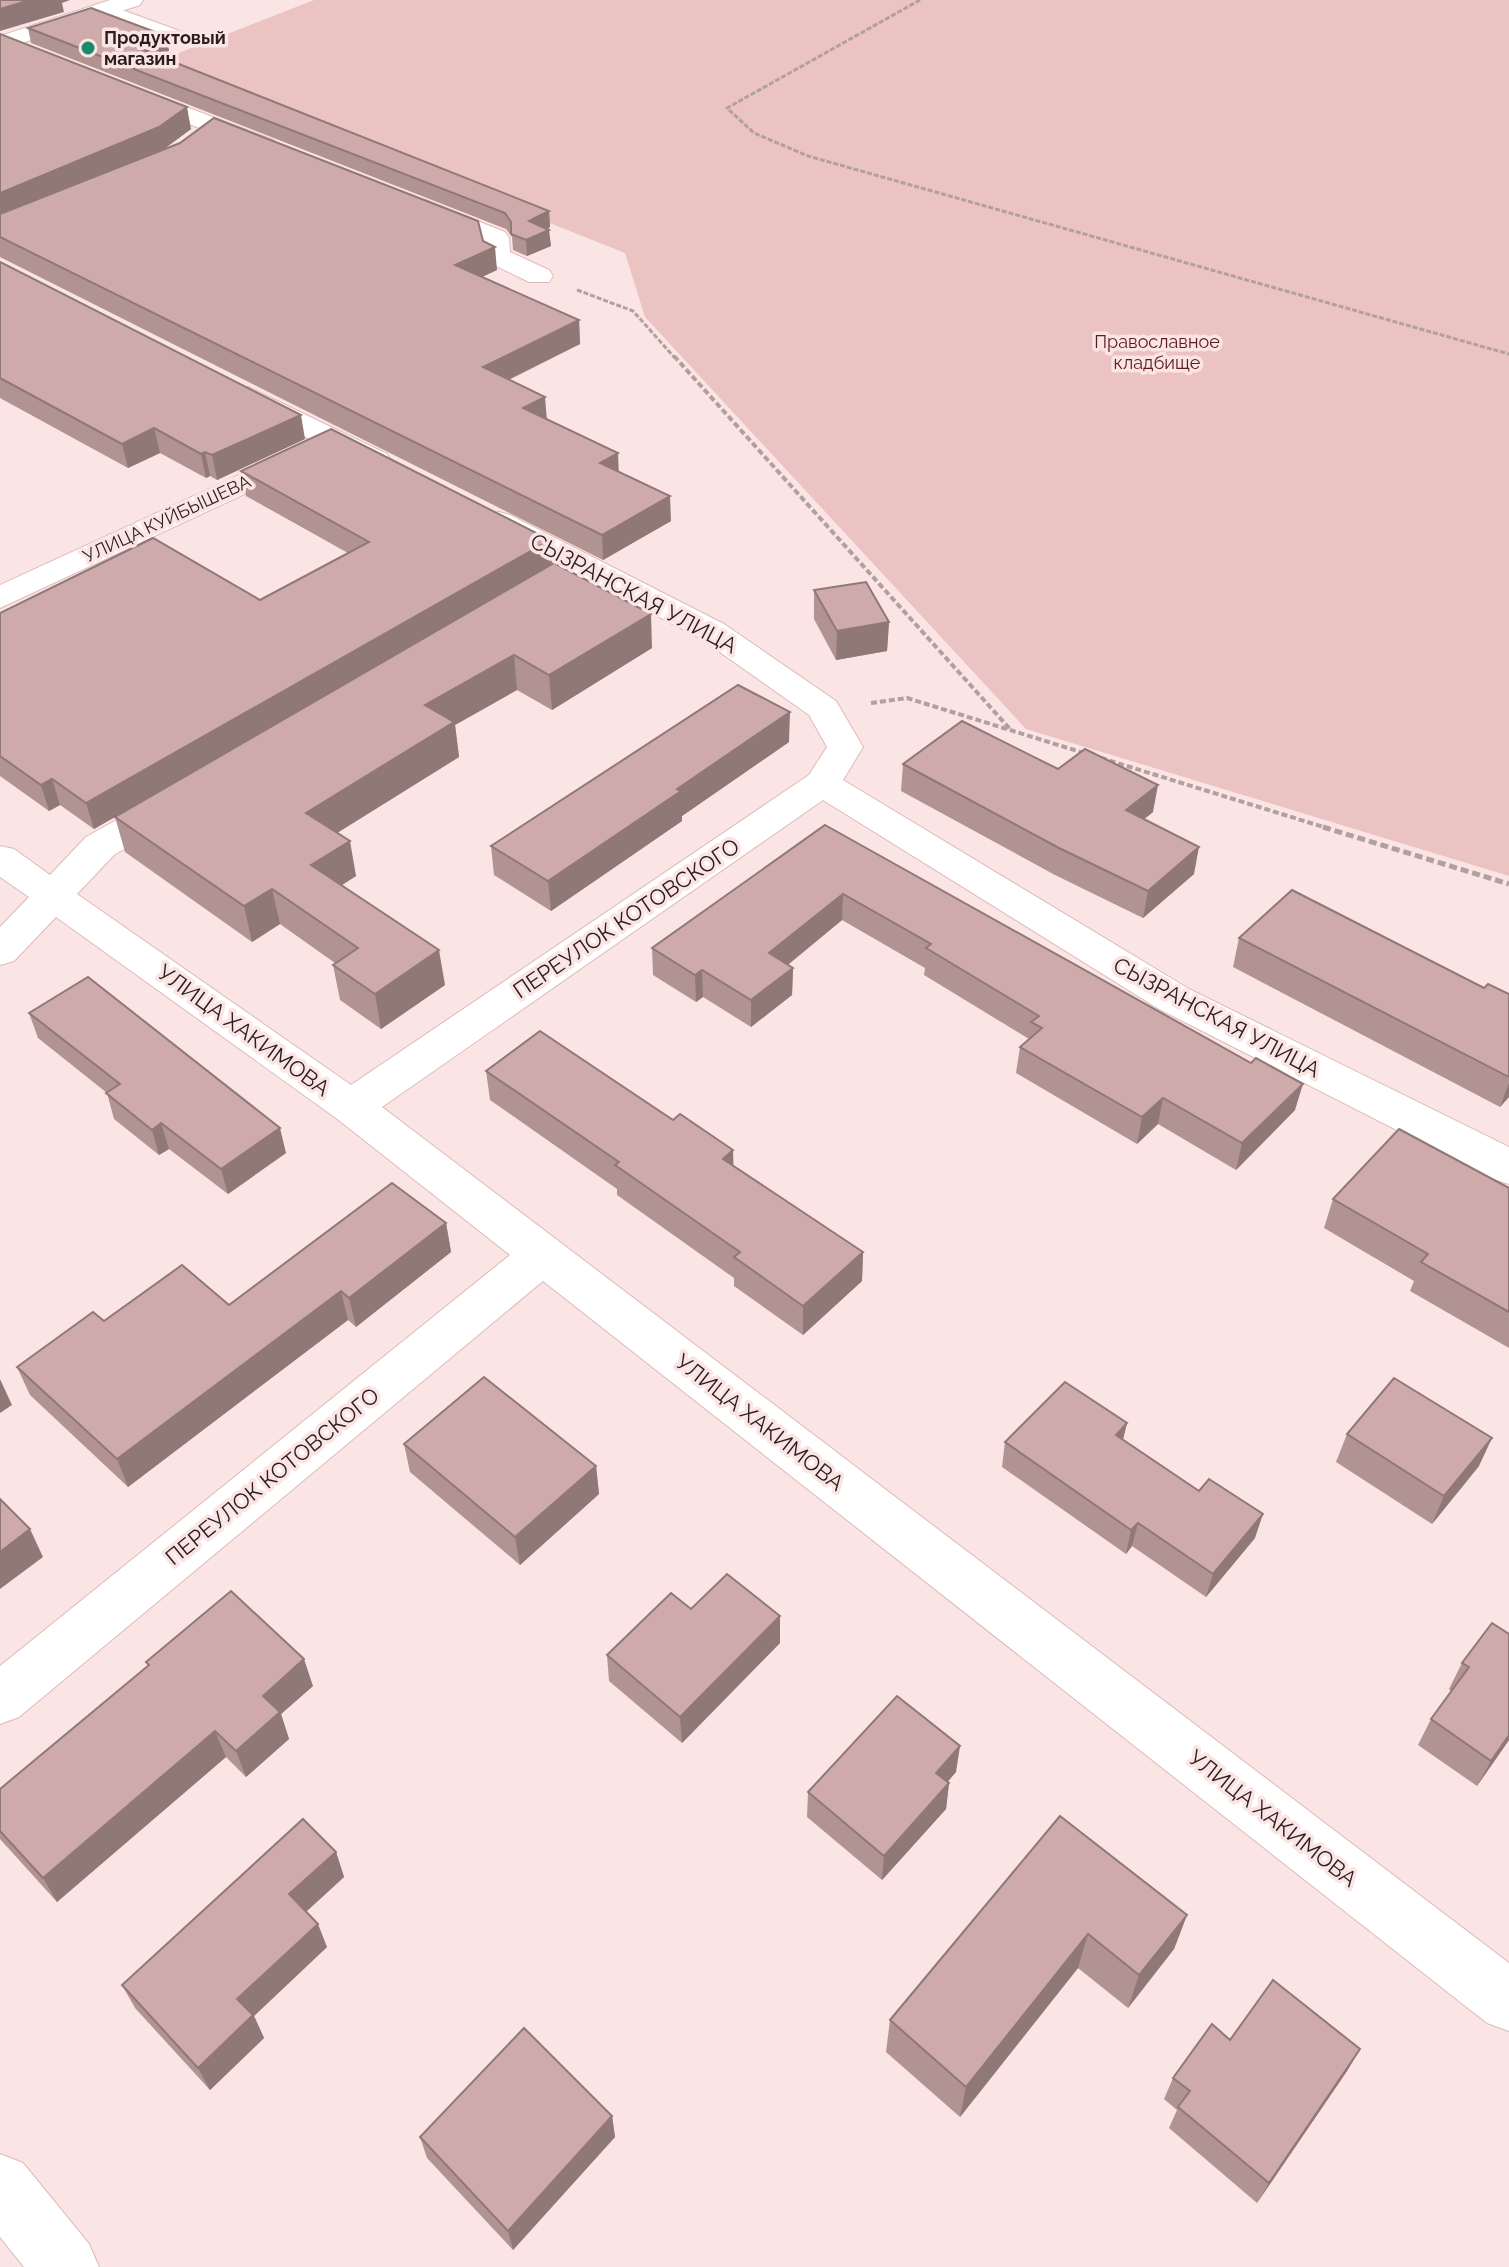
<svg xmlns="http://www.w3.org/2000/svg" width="1509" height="2267" viewBox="0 0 1509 2267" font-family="Raleway,sans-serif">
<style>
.green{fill:#ebc3c2}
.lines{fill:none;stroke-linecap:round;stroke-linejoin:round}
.minor-casing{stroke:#ddbab9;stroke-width:2}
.major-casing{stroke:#ddbab9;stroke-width:2}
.path-far2{stroke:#b29f9f;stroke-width:3;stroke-dasharray:5 2;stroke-linecap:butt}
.path-far1{stroke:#b29f9f;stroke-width:4;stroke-dasharray:6 3;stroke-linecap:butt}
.path{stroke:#b29f9f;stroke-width:5;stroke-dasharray:8 4;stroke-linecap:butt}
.minor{fill:#fff;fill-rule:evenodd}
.major{fill:#fff;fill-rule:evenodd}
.wall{fill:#b19392}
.shaded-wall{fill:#907877}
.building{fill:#ceabaa;stroke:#907877;stroke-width:2}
.poi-dot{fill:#188b6c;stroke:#fbe5e4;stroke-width:3}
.labels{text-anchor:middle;stroke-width:7;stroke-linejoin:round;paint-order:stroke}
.far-poi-label{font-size:18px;font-weight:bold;fill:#2a1d1d;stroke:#fbe5e4;text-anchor:start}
.far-park-label{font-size:18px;fill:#5b1b21;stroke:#fbe5e4}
.far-street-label{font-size:18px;fill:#2a1d1d;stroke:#fbe5e4}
.street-label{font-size:22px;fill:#2a1d1d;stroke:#fbe5e4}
</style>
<rect width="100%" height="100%" fill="#fbe5e4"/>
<!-- green -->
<polygon class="green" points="314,0 1509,0 1509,876 1026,729 645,317 625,253 150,64"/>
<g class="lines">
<!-- minor casing -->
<g class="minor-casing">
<g id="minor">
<polygon points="103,3 185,33 188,38 185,43 169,43 95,15 92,10"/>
<polygon points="134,87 273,140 276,145 273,150 255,150 126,99 122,94 126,89"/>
<polygon points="425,200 505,232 509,238 510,252 549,270 553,276 549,282 529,282 488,262 484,256 483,242 416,214 412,208 416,202"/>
<polygon points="248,387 387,454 391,461 387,468 376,470 365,468 238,402 233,396 238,390"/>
<polygon points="298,448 309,450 313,457 309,464 0,608 0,585"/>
<polygon points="499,512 510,515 724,624 836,701 863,747 843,780 1189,989 1509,1147 1509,1184 1493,1179 1159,1009 823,800 382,1107 1509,1963 1509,2031 1487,2023 543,1281 19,1717 0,1724 0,1666 510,1255 336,1118 56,917 14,961 0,965 0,927 29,897 0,877 0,846 14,849 50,875 86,837 160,796 173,792 186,796 192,804 186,812 114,855 77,894 351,1085 809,775 827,747 809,715 700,638 488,529 483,522 488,515"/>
<polygon points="0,2154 23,2163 89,2244 99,2267 24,2267 0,2237"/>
</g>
</g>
<!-- major casing -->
<g class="major-casing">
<polygon id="major" points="110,0 143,0 140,5 0,50 0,36"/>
</g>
<!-- path-far2 -->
<g class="path-far2">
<polyline points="920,0 727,108 754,133 808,156 1509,354"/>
<polyline points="577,290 633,311 675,358"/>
</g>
<!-- path-far1 -->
<g class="path-far1">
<polyline points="674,356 1010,729"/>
<polyline points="871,703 907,698 1084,753"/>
<polyline points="1101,758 1330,829"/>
</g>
<!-- path -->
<polyline class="path" points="1323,827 1509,884"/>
<!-- minor -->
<use href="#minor" class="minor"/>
<!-- major -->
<use href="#major" class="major"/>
</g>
<!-- wall -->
<g class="wall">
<polygon points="28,28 166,36 169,51 156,55 549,211 550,227 548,229 551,246 527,256 513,250 512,237 506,229 31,43"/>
<polygon points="0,34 191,129 164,149 483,241 497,270 482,277 579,320 580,344 509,380 547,420 619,472 671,521 603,560 0,257"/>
<polygon points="0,262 305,439 217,480 210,476 206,478 160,453 128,468 0,398"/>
<polygon points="241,471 552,564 652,648 552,710 517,690 455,725 459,757 337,833 356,876 342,885 445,985 381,1029 340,1000 333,965 335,963 280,924 252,942 125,852 115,817 188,775 94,829 60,805 49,811 0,776 0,613 260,600 348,553 246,496"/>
<polygon points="814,590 889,622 887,651 836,660 814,619"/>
<polygon points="789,742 682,816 682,821 551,911 494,875 491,846"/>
<polygon points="903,764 1058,769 1153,812 1144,819 1194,874 1143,918 1055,875 901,791"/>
<polygon points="825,825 1295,1110 1236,1170 1158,1124 1137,1144 1016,1073 1020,1047 1029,1039 924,975 925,968 842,920 788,965 793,968 792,995 751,1027 703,997 696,1002 653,975 652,948"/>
<polygon points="1239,938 1509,994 1509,1097 1500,1107 1233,967"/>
<polygon points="29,1013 286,1153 228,1194 169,1149 159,1155 114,1119 107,1093 38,1038"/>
<polygon points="486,1071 734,1166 863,1252 862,1281 803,1335 734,1286 734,1278 617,1195 617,1189 490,1100"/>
<polygon points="1509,1188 1509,1348 1410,1291 1414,1281 1324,1228 1333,1199"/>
<polygon points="446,1223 451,1252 356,1327 348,1320 128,1487 30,1395 17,1367 104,1321 229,1305"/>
<polygon points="1127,1423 1123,1440 1255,1538 1206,1597 1132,1546 1126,1554 1002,1467 1005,1442"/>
<polygon points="1347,1434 1479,1466 1432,1524 1336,1462"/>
<polygon points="404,1444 596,1466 599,1494 520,1565 410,1472"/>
<polygon points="691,1609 780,1616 780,1643 682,1743 609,1681 607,1655"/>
<polygon points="1509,1634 1509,1740 1477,1786 1418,1745 1431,1719 1451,1691 1449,1689 1462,1663"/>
<polygon points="146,1662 313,1686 281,1714 289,1739 246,1777 226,1757 57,1902 0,1839 0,1789 148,1666"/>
<polygon points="956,1772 947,1782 949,1783 946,1809 882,1880 807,1817 808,1792"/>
<polygon points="1060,1816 1187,1915 1174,1949 1128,2008 1078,1968 960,2117 886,2052 890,2020"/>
<polygon points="336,1852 344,1877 306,1912 327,1947 254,2016 264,2038 210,2090 135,2008 122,1985"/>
<polygon points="1230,2040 1360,2049 1347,2071 1257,2203 1169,2128 1177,2110 1164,2099 1173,2078"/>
<polygon points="612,2116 615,2137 513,2250 427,2158 420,2137"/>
</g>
<!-- shaded-wall -->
<g class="shaded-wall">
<polygon points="30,0 70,0 62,3 64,12 0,31 0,9"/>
<polygon points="166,36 169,51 139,62 136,47"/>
<polygon points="187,107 191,129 164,149 0,218 0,193"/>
<polygon points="549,211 550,227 531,237 529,221"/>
<polygon points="549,230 551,246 527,256 526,240"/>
<polygon points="495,247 497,270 458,288 455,265"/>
<polygon points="579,320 580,344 485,391 483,367"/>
<polygon points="545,397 547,421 523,408"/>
<polygon points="301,415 305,439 217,480 212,455"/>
<polygon points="154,428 160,453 128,468 122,444"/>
<polygon points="205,452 210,476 206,478 201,454"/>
<polygon points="618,453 619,478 600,463"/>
<polygon points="670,496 671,521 603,560 602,535"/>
<polygon points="550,540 552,565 94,829 86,803"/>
<polygon points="651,614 652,648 552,710 549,675"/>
<polygon points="889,622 887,651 836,660 837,631"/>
<polygon points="514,655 517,690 455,725 459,757 313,848 306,813 425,705"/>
<polygon points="790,712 789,742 682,816 682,821 551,911 548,881 677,789"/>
<polygon points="52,779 60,805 49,811 41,785"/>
<polygon points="1158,785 1153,812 1122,837 1126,810"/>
<polygon points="350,841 356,876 318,900 311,865"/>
<polygon points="1199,847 1194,874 1143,918 1148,891"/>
<polygon points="272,889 280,924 252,942 244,906"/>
<polygon points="843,894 842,920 769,980 769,953"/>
<polygon points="439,950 445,985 381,1029 375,994"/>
<polygon points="793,968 792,995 751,1027 751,1000"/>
<polygon points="702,970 703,997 696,1002 695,975"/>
<polygon points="1509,1083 1509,1097 1500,1107"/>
<polygon points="1303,1084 1295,1110 1236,1170 1242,1143"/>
<polygon points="1163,1098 1158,1124 1137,1144 1142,1117"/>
<polygon points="161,1123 169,1149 159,1155 152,1130"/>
<polygon points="280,1128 286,1153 228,1194 221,1169"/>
<polygon points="733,1150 734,1180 723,1159"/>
<polygon points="446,1223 451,1252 356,1327 349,1298"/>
<polygon points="863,1252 862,1281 803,1335 803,1306"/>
<polygon points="341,1291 348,1320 128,1487 117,1459"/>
<polygon points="0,1379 12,1405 0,1413"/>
<polygon points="1127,1423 1121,1447 1116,1435"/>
<polygon points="1492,1438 1479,1466 1432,1524 1444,1496"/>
<polygon points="596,1466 599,1494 520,1565 515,1537"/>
<polygon points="1263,1514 1255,1538 1206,1597 1213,1574"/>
<polygon points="1138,1523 1132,1546 1126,1554 1131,1530"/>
<polygon points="30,1529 43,1557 0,1589 0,1552"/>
<polygon points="780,1616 780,1643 682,1743 680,1717"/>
<polygon points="304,1659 313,1686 281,1714 289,1739 246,1777 236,1751 263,1696"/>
<polygon points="215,1731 226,1757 57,1902 43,1878"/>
<polygon points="1509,1735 1509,1740 1477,1786 1491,1761"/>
<polygon points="960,1746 956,1772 933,1799 936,1773"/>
<polygon points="949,1783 946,1809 882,1880 884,1856"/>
<polygon points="336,1852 344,1877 298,1919 289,1894"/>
<polygon points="1187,1915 1174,1949 1128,2008 1139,1975"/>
<polygon points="318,1924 327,1947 254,2016 264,2038 210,2090 198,2068 237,1999"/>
<polygon points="1088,1934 1078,1968 960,2117 966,2087"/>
<polygon points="1360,2049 1347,2071 1257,2203 1269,2183"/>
<polygon points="612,2116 615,2137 513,2250 508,2231"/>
</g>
<!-- building -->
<g class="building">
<polygon points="0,0 30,0 0,9"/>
<polygon points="91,8 166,36 136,47 549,211 529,221 549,230 526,240 511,234 511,222 505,213 28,28"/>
<polygon points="0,34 187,107 159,127 0,193"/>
<polygon points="214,118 478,221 483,241 495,247 455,265 579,320 483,367 545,397 523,408 618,453 600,463 670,496 602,535 0,237 0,214 180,143"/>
<polygon points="0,262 301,415 212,455 205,452 201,454 154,428 122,444 0,378"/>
<polygon points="331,429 550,540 86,803 52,779 41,785 0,756 0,613 153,538 260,600 369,542 241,471"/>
<polygon points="554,563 651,614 549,675 514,655 425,705 454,722 306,813 350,841 311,865 439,950 375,994 333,965 358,948 272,889 244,906 115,817"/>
<polygon points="866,582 889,622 837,631 814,590"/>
<polygon points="738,685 790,712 677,789 681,791 548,881 491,846"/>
<polygon points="962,721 1058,769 1085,749 1158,785 1126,810 1199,847 1148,891 1059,848 903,764"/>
<polygon points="825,825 1251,1063 1256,1058 1303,1084 1242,1143 1163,1098 1142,1117 1020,1047 1042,1028 1031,1022 1039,1016 926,948 931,944 843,894 769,953 793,968 751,1000 702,970 695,975 652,948"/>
<polygon points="1292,890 1484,988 1488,984 1509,994 1509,1077 1239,938"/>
<polygon points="88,977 280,1128 221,1169 161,1123 152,1130 106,1093 120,1084 29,1013"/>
<polygon points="540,1031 673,1120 680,1114 733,1150 723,1159 863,1252 803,1306 734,1257 740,1252 615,1165 619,1162 486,1071"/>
<polygon points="1399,1129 1509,1188 1509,1312 1421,1262 1428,1254 1333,1199"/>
<polygon points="392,1183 446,1223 349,1298 341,1291 117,1459 17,1367 93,1312 104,1321 182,1265 229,1305"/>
<polygon points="484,1377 596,1466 515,1537 404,1444"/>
<polygon points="1394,1378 1492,1438 1444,1496 1347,1434"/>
<polygon points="1065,1382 1127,1423 1116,1435 1199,1491 1209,1479 1263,1514 1213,1574 1138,1523 1131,1530 1005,1442"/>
<polygon points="0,1499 30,1529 0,1552"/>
<polygon points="727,1574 780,1616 680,1717 607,1655 671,1593 691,1609"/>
<polygon points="231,1591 304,1659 263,1696 280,1712 236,1751 215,1731 43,1878 0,1831 0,1789 149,1665 146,1662"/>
<polygon points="1492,1623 1509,1634 1509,1735 1491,1761 1431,1719 1469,1667 1462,1663"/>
<polygon points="897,1696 960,1746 936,1773 949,1783 884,1856 808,1792"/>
<polygon points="1060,1816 1187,1915 1139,1975 1088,1934 966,2087 890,2020"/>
<polygon points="303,1819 336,1852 289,1894 318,1924 237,1999 253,2015 198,2068 122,1985"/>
<polygon points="1273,1980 1360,2049 1269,2183 1178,2107 1190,2091 1173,2078 1212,2024 1230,2040"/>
<polygon points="524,2028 612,2116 508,2231 420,2137"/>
</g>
<!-- markers -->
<circle class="poi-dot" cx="88" cy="48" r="8"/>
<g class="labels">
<!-- far-poi labels -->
<g class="far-poi-label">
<text x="104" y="44">Продуктовый<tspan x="104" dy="21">магазин</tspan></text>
</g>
<!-- far-park labels -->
<g class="far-park-label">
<text x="1157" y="348">Православное<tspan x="1157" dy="21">кладбище</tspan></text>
</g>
<!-- far-street labels -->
<g class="far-street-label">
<text transform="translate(167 519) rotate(-25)" y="6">УЛИЦА КУЙБЫШЕВА</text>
</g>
<!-- street labels -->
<g class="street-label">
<text transform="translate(634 593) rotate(28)" y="8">СЫЗРАНСКАЯ УЛИЦА</text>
<text transform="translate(626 918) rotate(-34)" y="8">ПЕРЕУЛОК КОТОВСКОГО</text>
<text transform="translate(1217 1017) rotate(28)" y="8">СЫЗРАНСКАЯ УЛИЦА</text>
<text transform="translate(244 1030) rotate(36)" y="8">УЛИЦА ХАКИМОВА</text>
<text transform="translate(760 1422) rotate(38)" y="8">УЛИЦА ХАКИМОВА</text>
<text transform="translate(272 1476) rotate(-39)" y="8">ПЕРЕУЛОК КОТОВСКОГО</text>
<text transform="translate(1273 1818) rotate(38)" y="8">УЛИЦА ХАКИМОВА</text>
</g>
</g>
</svg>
